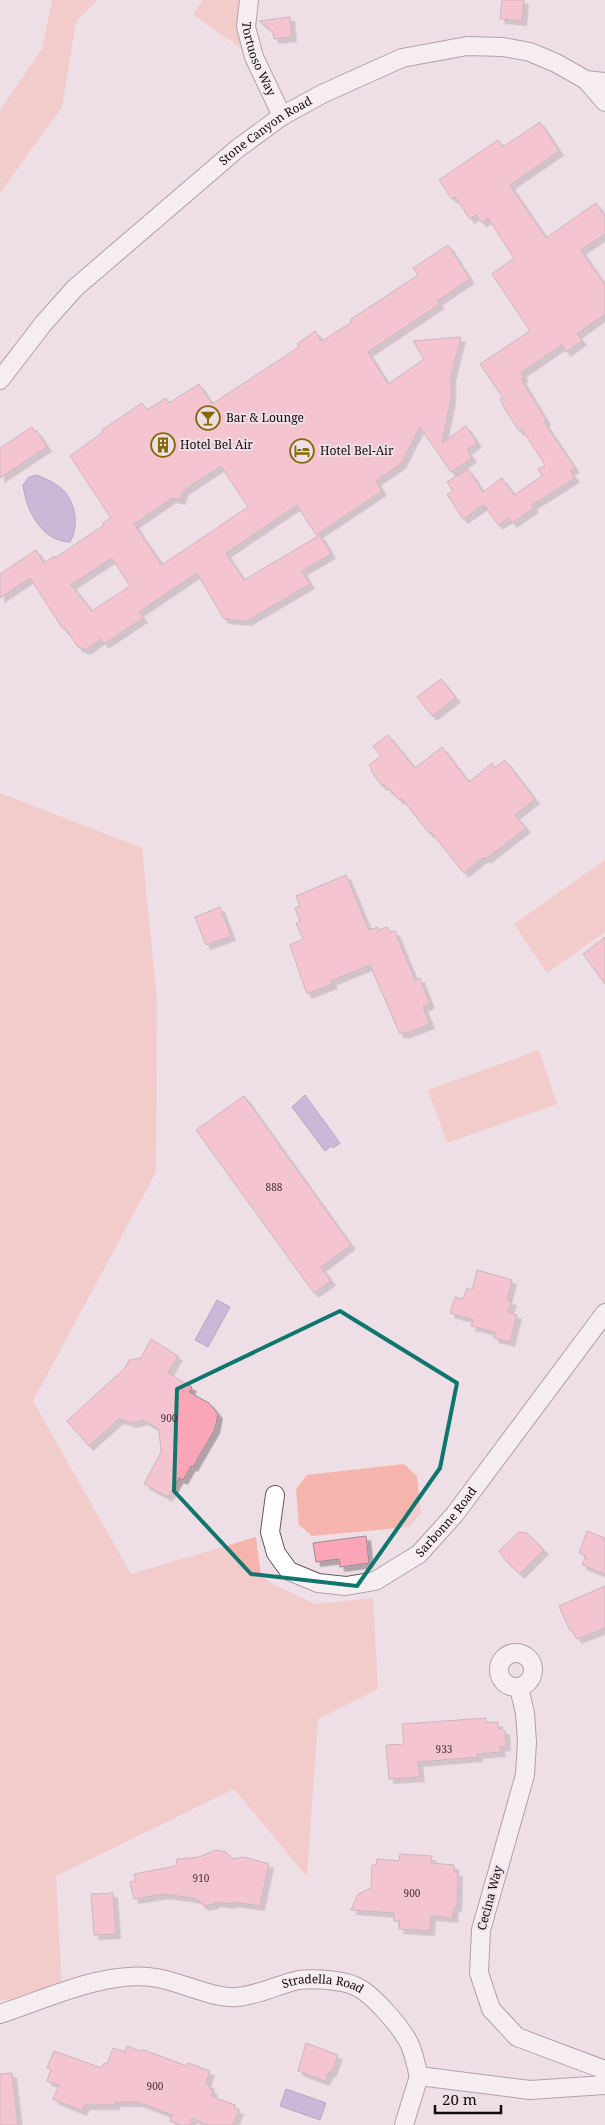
<svg xmlns="http://www.w3.org/2000/svg" width="605" height="2125" viewBox="0 0 605 2125" font-family="'Noto Serif',serif">
<style>
.green{fill:#f6b5ac}
.water{fill:#a387ca;stroke:#786292}
.building{fill:#fba6b8;stroke:#9a898c;fill-rule:evenodd;filter:url(#shadow)}
.lines{fill:none;stroke-linecap:round;stroke-linejoin:round}
.street-casing{stroke:#64565d;stroke-width:20}
.street{stroke:#fff;stroke-width:18}
.marked{fill:none;stroke:#0f766e;stroke-width:4;stroke-linejoin:round}
.labels{text-anchor:middle;stroke-width:4;stroke-linejoin:round;paint-order:stroke}
.number-label{font-size:10px;fill:#4c3239}
.street-label{font-size:12px;fill:#120c0f;stroke:#eedee6}
.poi-label{font-size:12px;fill:#120c0f;stroke:#eedee6;text-anchor:start}
</style>
<defs>
<filter id="shadow"><feDropShadow dx="4.5" dy="4.5" stdDeviation="0" flood-color="#0004"/></filter>
</defs>
<rect width="100%" height="100%" fill="#eedee6"/>
<!-- green -->
<g class="green">
<polygon points="52,0 98,0 76,22 62,107 0,193 0,110 42,49"/>
<polygon points="203,0 249,0 254,57 193,15"/>
<polygon points="0,793 142,848 157,1001 156,1172 33,1401 131,1574 256,1537 261,1576 274,1585 315,1604 373,1598 378,1689 318,1719 307,1877 234,1789 56,1876 62,1993 13,2010 7,1999 0,2001"/>
<polygon points="605,860 605,932 547,973 514,924"/>
<polygon points="539,1050 557,1104 447,1143 428,1090"/>
<polygon points="404,1464 417,1476 421,1513 409,1527 312,1536 299,1525 296,1489 307,1475"/>
</g>
<!-- water -->
<g class="water">
<path d="M37,475C46,479 56,483 64,491C76,504 79,527 70,542C41,541 26,510 23,485L29,477Z"/>
<polygon points="305,1095 340,1143 333,1148 331,1146 325,1151 292,1107"/>
<polygon points="217,1300 230,1307 208,1347 195,1340"/>
<polygon points="286,2089 326,2103 320,2120 280,2106"/>
</g>
<!-- building -->
<g class="building">
<polygon points="502,0 524,0 522,21 500,19"/>
<polygon points="290,17 292,37 274,39 273,32 259,21"/>
<polygon points="540,122 559,151 510,185 546,238 596,203 605,217 605,234 581,250 605,285 605,314 577,334 582,341 566,352 562,345 521,373 524,377 521,379 546,420 544,422 575,468 570,471 575,478 532,505 534,508 512,523 509,518 498,525 484,505 463,519 447,494 453,491 447,482 468,469 483,492 502,478 514,495 542,476 538,469 545,465 522,429 519,431 505,409 500,399 503,398 480,364 530,331 492,274 514,258 488,218 482,223 476,215 470,219 455,197 452,199 439,180 498,140 503,147"/>
<path d="M448,245L470,279L437,301L440,304L368,352L388,384L424,359L413,341L461,337L451,377V399L442,443L466,426L477,443L467,450L472,458L451,472L420,427L401,464L376,481L382,491L316,535L297,505L226,553L244,580L320,535L331,554L302,571L310,584L247,621L224,619L197,573L139,612L143,618L104,644L101,639L86,650L78,647L65,628L63,629L30,578L0,598V574L36,550L44,563L54,556L55,558L104,525L103,523L111,518L70,456L103,432L102,430L142,403L147,410L166,398L169,403L199,384L212,404L299,347L297,344L315,331L322,341L352,322L350,320L418,275L413,268ZM221,466L248,507L162,565L134,524L172,498L181,500L183,491ZM112,558L130,586L92,611L71,585Z"/>
<polygon points="32,427 35,432 36,430 47,447 0,478 0,448"/>
<polygon points="441,679 456,698 432,716 417,697"/>
<polygon points="388,735 415,768 442,747 469,782 492,763 495,768 505,760 535,799 515,815 526,828 486,859 484,857 464,873 431,832 429,833 401,798 399,800 390,789 388,790 384,784 382,786 371,771 372,769 369,765 381,756 373,746"/>
<polygon points="346,875 369,930 378,927 379,930 387,927 390,932 395,931 415,980 420,978 430,1004 423,1007 430,1024 404,1034 403,1032 400,1034 370,965 331,981 333,984 307,994 290,945 303,939 296,923 300,921 295,908 300,906 296,896"/>
<polygon points="220,907 231,936 206,945 195,917"/>
<polygon points="605,937 605,984 583,954"/>
<polygon points="244,1096 351,1245 321,1267 331,1281 314,1293 196,1130"/>
<polygon points="477,1270 512,1280 507,1300 512,1301 508,1312 517,1315 510,1342 494,1338 495,1332 471,1326 473,1320 450,1313 455,1297 463,1299 467,1288 472,1290"/>
<polygon points="151,1339 178,1356 168,1373 192,1387 189,1392 209,1403 218,1414 215,1429 193,1467 191,1466 183,1480 179,1478 168,1497 144,1484 161,1452 159,1429 143,1420 133,1423 119,1419 89,1446 67,1421 125,1368 129,1360 141,1358"/>
<polygon points="587,1531 605,1538 605,1574 582,1565 586,1556 579,1553"/>
<polygon points="519,1532 527,1533 544,1550 520,1574 505,1560 499,1551"/>
<polygon points="366,1536 369,1563 340,1567 339,1559 316,1562 313,1543"/>
<polygon points="605,1586 605,1628 577,1639 572,1630 570,1631 559,1606"/>
<polygon points="486,1718 486,1723 498,1722 498,1728 505,1731 506,1746 500,1747 501,1752 477,1754 478,1757 418,1762 420,1777 389,1779 386,1745 404,1744 402,1724"/>
<polygon points="216,1850 226,1852 233,1859 244,1857 269,1864 260,1906 232,1902 231,1904 215,1902 214,1904 204,1906 197,1899 165,1894 134,1899 130,1882 135,1881 134,1874 176,1866 177,1859 199,1857"/>
<polygon points="400,1854 432,1856 431,1863 454,1865 454,1872 458,1872 457,1907 454,1907 453,1918 431,1916 430,1931 399,1929 400,1921 394,1921 394,1913 351,1910 358,1894 371,1888 372,1865 376,1865 377,1859 399,1861"/>
<polygon points="113,1893 116,1934 94,1935 91,1894"/>
<polygon points="306,2043 338,2055 331,2073 329,2072 325,2081 298,2071"/>
<polygon points="127,2046 140,2051 144,2050 187,2066 188,2063 210,2071 206,2083 210,2085 209,2088 213,2090 211,2096 235,2105 234,2108 239,2110 233,2125 208,2125 192,2118 190,2125 181,2125 170,2121 172,2115 138,2102 115,2102 115,2105 85,2105 82,2111 53,2099 59,2085 47,2081 51,2069 47,2068 54,2051 102,2068 104,2063 107,2064 113,2048 125,2052"/>
<polygon points="12,2073 18,2125 0,2125 0,2074"/>
</g>
<g class="lines">
<!-- street casing -->
<g class="street-casing">
<g id="street">
<path id="s1" d="M249,0L246,27L254,57L282,116"/>
<polyline points="586,80 605,102"/>
<path id="s2" d="M0,380L43,324L75,288L237,149L282,116L322,94L402,58L467,46L503,47L530,52L556,63L586,80L605,82"/>
<path id="s3" d="M275,1495L270,1532L276,1553L289,1571L318,1583L346,1586L375,1581L419,1554L455,1514L605,1313"/>
<circle cx="516" cy="1670" r="17"/>
<polyline points="519,1688 525,1713 527,1742 525,1775 481,1930 479,1973 491,2009 517,2037 605,2070"/>
<path id="s4" d="M0,2014C46,1999 108,1969 157,1978C181,1982 214,1999 237,1997C260,1995 279,1984 299,1980C313,1978 343,1980 355,1986C372,1993 401,2027 409,2043C414,2053 416,2066 419,2076L530,2090L605,2085"/>
<polyline points="404,2125 419,2076"/>
</g>
</g>
<!-- street -->
<use href="#street" class="street"/>
</g>
<!-- marked area -->
<path d="M0 0H605V2125H0ZM340,1311L457,1383L440,1468L357,1586L251,1574L174,1491L177,1389Z" fill="#eedee6" fill-opacity=".55" fill-rule="evenodd"/>
<path class="marked" d="M340,1311L457,1383L440,1468L357,1586L251,1574L174,1491L177,1389Z"/>
<!-- icons -->
<defs>
<g id="bar-ring" transform="scale(1.25)"><circle r="9.5" fill="#eedee6" stroke="#856904" stroke-width="1.5"/><path d="M-6-5H6L.8 .8V4.5H3.5V6h-7V4.5H-.8V.8Z" fill="#856904"/></g>
<g id="building-ring" transform="scale(1.25)"><circle r="9.5" fill="#eedee6" stroke="#856904" stroke-width="1.5"/><path d="M-4-6H4V6H1V3H-1V6H-4ZM-2.5-4.3h1.7v1.8h-1.7ZM.8-4.3h1.7v1.8H.8ZM-2.5-1h1.7V.8h-1.7ZM.8-1h1.7V.8H.8Z" fill="#856904"/></g>
<g id="hotel-ring" transform="scale(1.25)"><circle r="9.5" fill="#eedee6" stroke="#856904" stroke-width="1.5"/><path d="M-6-4.5h1.5V1H6V5H4.5V3h-9V5H-6ZM-4 0a1.8 1.8 0 1 1 3.6 0ZM.5 0V-2.5h3Q6-2.5 6 0Z" fill="#856904"/></g>
</defs>
<g fill-rule="evenodd">
<use href="#bar-ring" x="208" y="418"/>
<use href="#building-ring" x="163" y="445"/>
<use href="#hotel-ring" x="302" y="451"/>
</g>
<g class="labels">
<!-- number labels -->
<g class="number-label">
<text x="274" y="1191">888</text>
<text x="169" y="1422">900</text>
<text x="444" y="1753">933</text>
<text x="201" y="1882">910</text>
<text x="412" y="1897">900</text>
<text x="155" y="2090">900</text>
</g>
<!-- street labels -->
<g class="street-label">
<text dy="4" stroke="none"><textPath href="#s1" startOffset="61">Tortuoso Way</textPath></text>
<text dy="4" stroke="none"><textPath href="#s2" startOffset="366">Stone Canyon Road</textPath></text>
<text dy="4" stroke="none"><textPath href="#s3" startOffset="264">Sarbonne Road</textPath></text>
<text transform="translate(490 1898) rotate(-75)" y="4">Cecina Way</text>
<text dy="4" stroke="none"><textPath href="#s4" startOffset="334">Stradella Road</textPath></text>
</g>
<!-- poi labels -->
<g class="poi-label">
<text x="226" y="422">Bar &amp; Lounge</text>
<text x="180" y="449">Hotel Bel Air</text>
<text x="320" y="455">Hotel Bel-Air</text>
</g>
</g>
<!-- scale -->
<path d="M435 2105v8h66v-8" fill="none" stroke="#120c0f" stroke-width="2.5"/>
<text x="442" y="2105" font-size="15" fill="#120c0f" stroke="#eedee6" stroke-width="4" paint-order="stroke">20 m</text>
</svg>
